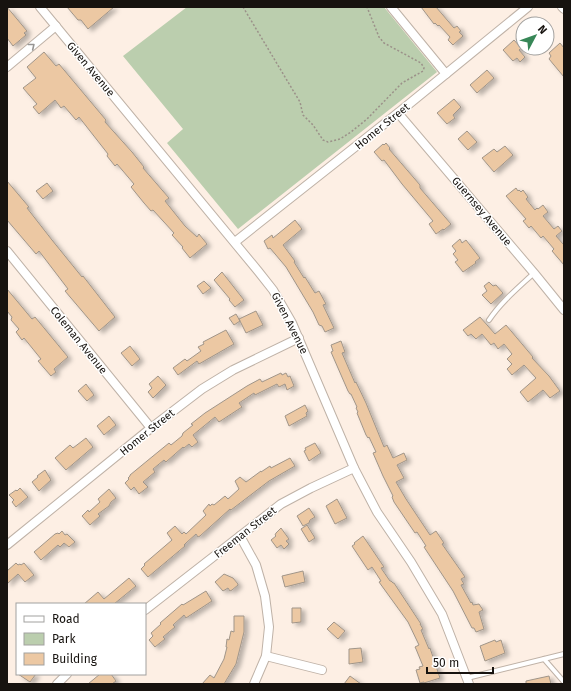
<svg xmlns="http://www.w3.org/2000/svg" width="571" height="691" viewBox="0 0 571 691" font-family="'Fira Sans',sans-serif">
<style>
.green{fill:#bbceae}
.building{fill:#ecc8a3;stroke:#a09589;filter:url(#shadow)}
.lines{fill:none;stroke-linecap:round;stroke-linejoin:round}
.lane-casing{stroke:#bfb2a7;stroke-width:6}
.street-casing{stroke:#bfb2a7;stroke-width:10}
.path{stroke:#9b9189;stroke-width:1.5;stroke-dasharray:2 2;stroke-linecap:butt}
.lane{stroke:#fff;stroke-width:4}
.street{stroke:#fff;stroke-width:8}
.oneway{stroke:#979593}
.labels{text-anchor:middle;stroke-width:3;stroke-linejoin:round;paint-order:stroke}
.street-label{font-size:11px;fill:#17130f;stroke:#fff}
</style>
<defs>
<filter id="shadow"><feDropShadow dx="4" dy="2.5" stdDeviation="2" flood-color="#0004"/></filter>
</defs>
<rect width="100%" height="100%" fill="#fdefe4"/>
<!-- green -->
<polygon class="green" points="187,7 384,7 437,72 238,229 167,143 183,129 123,56"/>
<!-- building -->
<g class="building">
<polygon points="7,7 27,31 24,33 26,35 13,46 7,38"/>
<polygon points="67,7 114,7 88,29 81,20 78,20"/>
<polygon points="421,7 436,7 454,28 457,26 461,31 459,32 463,36 453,45 448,40 450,37 439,25 438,26 435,23 434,24"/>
<polygon points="514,40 521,48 519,50 525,57 520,62 517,58 513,61 503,50"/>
<polygon points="560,43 564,48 564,77 549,59 551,56 549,53"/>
<polygon points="44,52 56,66 59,64 106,120 105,122 132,152 144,167 143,168 169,198 165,201 185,226 197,237 199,234 207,244 190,258 182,248 183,247 172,235 174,233 153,210 151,211 144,203 131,187 134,184 117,164 115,166 107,156 108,154 79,117 76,120 64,106 61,108 55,100 39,114 33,107 37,104 23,88 36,78 27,67"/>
<polygon points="487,70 494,78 477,93 470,85"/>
<polygon points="454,99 461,107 453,115 455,118 447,124 437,113"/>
<polygon points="467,131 477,142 468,150 458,139"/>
<polygon points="386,143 390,148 389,149 420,185 420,188 451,224 444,230 443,229 436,234 429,224 433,221 402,184 384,160 382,161 374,152 383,144 384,145"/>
<polygon points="505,146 513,155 494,172 482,158 494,149 497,152"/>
<polygon points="7,181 29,207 27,208 52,240 82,277 83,276 115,317 99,331 65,291 68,289 39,251 36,254 7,220"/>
<polygon points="47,183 53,191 43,199 36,191"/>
<polygon points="516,188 518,191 519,190 521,192 523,190 528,197 526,199 535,210 537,208 538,209 543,205 548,212 543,216 554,229 558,226 562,231 556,236 564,245 564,265 552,251 554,249 543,236 541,238 531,226 529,228 523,221 526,219 506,196"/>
<polygon points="295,220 302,229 283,245 295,261 294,262 304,278 305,277 315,293 319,291 326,304 323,305 334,328 325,332 322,326 319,325 313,312 286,267 270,248 268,249 264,241 272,235 273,238"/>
<polygon points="460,239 462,243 466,240 480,258 475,262 476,263 463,272 455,262 458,260 453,254 456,251 452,246"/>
<polygon points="222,272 244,300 235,307 229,300 230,299 214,280"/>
<polygon points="204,281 211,288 203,294 197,286"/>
<polygon points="489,282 493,286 496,285 503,293 491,304 482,295 487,291 484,286"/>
<polygon points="7,289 32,319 35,317 68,357 54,369 56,372 51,376 38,361 41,359 24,338 22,340 16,332 19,329 11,320 12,317 7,311"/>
<polygon points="256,311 263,325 246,333 240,321 234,325 229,318 236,314 240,321 239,319"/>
<polygon points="480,317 495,334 506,325 533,357 532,358 549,376 560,391 550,398 543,390 528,402 520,392 536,378 524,365 512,375 507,369 512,364 507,359 512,354 504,344 498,349 494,343 491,345 482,334 476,339 471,334 468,336 463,330"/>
<polygon points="226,330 234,344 199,364 197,361 178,375 173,368 185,359 187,361 201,351 198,347 204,344 203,342"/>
<polygon points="341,341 345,352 342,353 355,383 356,382 366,403 384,447 387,445 393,458 404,453 407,460 397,465 404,478 396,482 406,499 430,535 436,531 444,543 442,544 461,571 465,577 461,579 464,584 461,585 471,603 472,602 473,605 479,604 483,610 479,612 484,629 476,632 474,628 472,628 453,591 424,547 426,546 417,532 415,533 394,502 392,497 393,496 383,476 373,453 376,452 369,437 368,438 366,435 357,413 358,412 356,408 357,407 351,394 350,394 348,391 331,352 333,351 331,345"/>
<polygon points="130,346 140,359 132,366 121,353"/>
<polygon points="281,373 282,375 286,373 288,377 290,376 294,386 287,390 285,384 279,387 277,384 255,395 254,393 239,403 242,407 219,422 215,417 193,435 198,442 192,447 189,444 184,448 183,447 166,462 164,460 153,469 155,472 143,482 148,487 139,494 134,487 131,490 125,483 129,479 128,478 130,476 130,475 147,461 169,443 171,445 182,436 183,433 193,425 191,424 205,413 247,386 260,379 262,382"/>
<polygon points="158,376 166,385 153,398 148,392 152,388 149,384"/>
<polygon points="86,384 94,395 87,401 78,391"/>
<polygon points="305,405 308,411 306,413 307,416 289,426 285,416"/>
<polygon points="109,416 116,425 104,435 97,426"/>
<polygon points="86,438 93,447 66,470 55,458 70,445 73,448"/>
<polygon points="315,443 321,453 309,461 304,451 306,450 305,448"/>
<polygon points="290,458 295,466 269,481 231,510 230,509 200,536 198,537 196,534 186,543 184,545 185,546 148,577 141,569 145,565 144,564 172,540 167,533 175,526 182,534 184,532 186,534 206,515 203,511 209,504 210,506 212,504 214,505 225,496 228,499 239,489 235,481 240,477 246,482 261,471 261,472 270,466 271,468"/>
<polygon points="45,470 51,480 39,491 32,482 38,477 37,476"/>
<polygon points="20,488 28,497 16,507 12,502 14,500 9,495 16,490 17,491"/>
<polygon points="109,489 116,498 111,502 109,506 98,514 100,516 90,525 82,516 88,510 89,512 100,502 98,499"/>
<polygon points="337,499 347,518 335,524 326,506"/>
<polygon points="309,508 315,517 310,520 309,523 303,526 297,516"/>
<polygon points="307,525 315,538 309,542 301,529"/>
<polygon points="281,528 289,539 286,541 289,544 284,549 281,545 277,548 271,540 276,536 275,535 276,533"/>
<polygon points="62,531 65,535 67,534 75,542 69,547 64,543 60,547 58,545 41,560 34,552 55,534 58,533 59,534"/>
<polygon points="363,536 384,567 381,568 390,581 391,581 393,583 394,583 421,624 420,624 423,629 421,630 429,649 430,648 440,678 424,683 424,682 420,683 416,670 420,669 419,667 423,666 416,649 415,647 419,645 408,622 379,582 381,581 372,567 368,570 352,546 355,544 354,543"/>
<polygon points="16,563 18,565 20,564 21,565 24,563 34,575 25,582 18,574 7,584 7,571"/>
<polygon points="303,571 305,582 285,587 282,576"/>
<polygon points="224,574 233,578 238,584 238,585 232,590 230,591 228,588 223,591 215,582"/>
<polygon points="129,578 136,586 114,604 84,604 98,592 104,599"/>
<polygon points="206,591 212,601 186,618 184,615 173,625 175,627 163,637 165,639 155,647 149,640 153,636 151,633 161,624 160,623 182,604 183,605"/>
<polygon points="292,608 301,608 301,622 292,623"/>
<polygon points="234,616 244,616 244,632 236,664 224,684 202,684 210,675 214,678 224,659 227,647 226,647 227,639 229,640 231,631 234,632"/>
<polygon points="334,622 345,631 338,639 327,629"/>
<polygon points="495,640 496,642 501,640 505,653 485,661 480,646"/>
<polygon points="361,648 363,662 349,664 349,649"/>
<polygon points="18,674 36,674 30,682"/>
<polygon points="100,674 111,674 116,681 112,684 88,684"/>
<polygon points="350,676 361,684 344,684"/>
<polygon points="549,676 551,684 526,684 526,681"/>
</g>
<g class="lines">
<!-- lane casing -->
<g class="lane-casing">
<g id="lane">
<path d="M489,320C501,302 518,288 534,273"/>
<polyline points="544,659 564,682"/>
<polyline points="467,678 564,654"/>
</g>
</g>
<!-- street casing -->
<g class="street-casing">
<g id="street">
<polyline points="40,7 258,271 273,290 292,323 354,468 377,512 411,562 442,614 469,684"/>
<polyline points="391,7 446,74"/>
<polyline points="562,7 564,9"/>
<polyline points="7,67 56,26"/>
<polyline points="398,113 534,273 564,310"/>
<polyline points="235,242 398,113 528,7"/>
<polyline points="7,251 151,428"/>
<polyline points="240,536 256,565 265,596 269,627 266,656 254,684"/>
<polyline points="7,545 151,428 202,389 233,370 299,338"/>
<polyline points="145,610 281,504 311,488 354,468"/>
<polyline points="266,656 322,670"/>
<polyline points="57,684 67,674"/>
</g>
</g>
<!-- path -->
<polyline class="path" points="243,7 300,102 303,115 313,125 323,140 328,142 340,139 351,132 367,119 402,83 423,71 424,68 421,63 384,43 379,37 367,7"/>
<!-- lane -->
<use href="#lane" class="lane"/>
<!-- street -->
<use href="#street" class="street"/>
</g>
<!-- one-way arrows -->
<defs><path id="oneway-chevron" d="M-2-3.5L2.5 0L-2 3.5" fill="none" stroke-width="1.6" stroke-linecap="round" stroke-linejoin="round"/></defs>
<use class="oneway" href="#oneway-chevron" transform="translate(32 46) rotate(-39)"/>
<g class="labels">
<!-- street labels -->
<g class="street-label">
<text transform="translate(91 69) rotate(50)" y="4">Given Avenue</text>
<text transform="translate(382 126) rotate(-39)" y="4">Homer Street</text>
<text transform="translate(482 211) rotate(50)" y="4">Guernsey Avenue</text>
<text transform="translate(290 323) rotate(63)" y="4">Given Avenue</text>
<text transform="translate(79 340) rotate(51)" y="4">Coleman Avenue</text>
<text transform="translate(147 432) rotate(-39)" y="4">Homer Street</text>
<text transform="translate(245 532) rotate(-38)" y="4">Freeman Street</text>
</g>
</g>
<!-- border -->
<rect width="571" height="691" fill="none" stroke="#17130f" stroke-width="16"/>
<!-- legend -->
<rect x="16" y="603" width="130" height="72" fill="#ffffff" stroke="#a2a19f"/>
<rect x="24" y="616" width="20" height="6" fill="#ffffff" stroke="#a2a19f"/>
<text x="52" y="623" font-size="12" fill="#17130f">Road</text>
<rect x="24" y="633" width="20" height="12" fill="#bbceae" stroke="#a2a19f"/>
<text x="52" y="643" font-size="12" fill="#17130f">Park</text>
<rect x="24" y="653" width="20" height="12" fill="#ecc8a3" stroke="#a2a19f"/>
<text x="52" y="663" font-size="12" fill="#17130f">Building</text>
<!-- north arrow -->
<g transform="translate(535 36) rotate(49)"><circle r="19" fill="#ffffff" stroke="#a2a19f"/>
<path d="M0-3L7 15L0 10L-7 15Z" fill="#378757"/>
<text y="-6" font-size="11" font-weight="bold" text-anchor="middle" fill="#17130f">N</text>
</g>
<!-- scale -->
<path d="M427 667v6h66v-6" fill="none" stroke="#17130f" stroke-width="2"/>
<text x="433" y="667" font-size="12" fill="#17130f" stroke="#ffffff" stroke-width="3" paint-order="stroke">50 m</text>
</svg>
